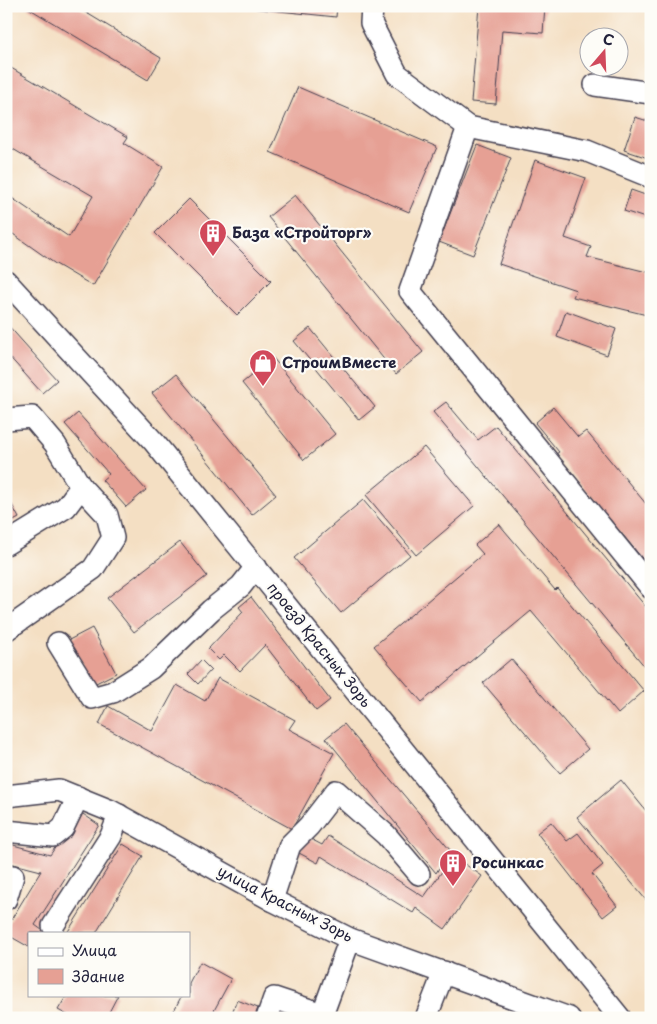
<svg xmlns="http://www.w3.org/2000/svg" width="657" height="1024" viewBox="0 0 657 1024" font-family="'Playpen Sans',sans-serif">
<style>
.building{fill:#e6a094}
.lines{fill:none;stroke-linecap:round;stroke-linejoin:round}
.minor-casing{stroke:#423e4f;stroke-width:24}
.minor{stroke:#fff;stroke-width:21}
.labels{text-anchor:middle;stroke-width:4.5;stroke-linejoin:round;paint-order:stroke}
.poi-label{font-size:15px;font-weight:bold;fill:#22223b;stroke:#fdfcf7;text-anchor:start}
.street-label{font-size:15px;fill:#22223b;stroke:#fdfcf7}
</style>
<rect width="100%" height="100%" fill="#fdfcf7"/>
<filter id="ink" filterUnits="userSpaceOnUse"><feTurbulence type="fractalNoise" baseFrequency=".02" numOctaves="2"/><feDisplacementMap in="SourceGraphic" scale="10" xChannelSelector="R" yChannelSelector="G"/><feConvolveMatrix kernelMatrix="1 2 1 2 8 2 1 2 1" color-interpolation-filters="sRGB"/></filter>
<filter id="wash" filterUnits="userSpaceOnUse"><feTurbulence type="fractalNoise" baseFrequency=".0096" numOctaves="4" result="noise"/><feDisplacementMap in="SourceGraphic" scale="20" xChannelSelector="R" yChannelSelector="G"/><feGaussianBlur stdDeviation="1.12" result="paint"/><feColorMatrix in="noise" values="0 0 0 0 0 0 0 0 0 0 0 0 0 0 0 0 0 1.4 0 .05"/><feComposite in="paint" operator="in"/></filter>
<g filter="url(#wash)">
<rect width="100%" height="100%" fill="#f4dfc3"/>
<g id="blocks">
<!-- building -->
<g class="building">
<polygon points="25,6 75,6 161,58 148,80"/>
<polygon points="251,6 337,6 336,17 250,8"/>
<polygon points="479,6 545,6 543,33 502,30 496,104 471,102"/>
<polygon points="6,65 128,137 124,143 163,167 93,286 54,263 6,229 6,194 69,237 93,196 6,145"/>
<polygon points="298,87 437,147 409,212 270,152"/>
<polygon points="635,117 651,122 651,159 624,150"/>
<polygon points="477,145 511,158 473,255 439,242"/>
<polygon points="535,160 586,178 565,238 591,247 587,257 651,273 651,316 573,297 576,290 499,264"/>
<polygon points="631,190 651,197 651,220 624,211"/>
<polygon points="295,195 423,352 396,374 268,217"/>
<polygon points="189,199 271,281 237,315 155,233"/>
<polygon points="566,311 616,329 607,355 557,337"/>
<polygon points="6,323 57,380 42,393 6,353"/>
<polygon points="310,328 375,407 359,420 294,341"/>
<polygon points="273,358 335,434 304,460 242,383"/>
<polygon points="176,374 276,495 252,515 152,393"/>
<polygon points="446,402 478,440 496,426 651,613 651,674 433,412"/>
<polygon points="553,407 578,437 586,431 651,510 651,569 556,454 559,452 535,423"/>
<polygon points="78,413 146,490 126,507 102,480 109,474 65,424"/>
<polygon points="424,447 474,506 416,555 366,495"/>
<polygon points="6,494 19,518 6,525"/>
<polygon points="363,500 410,555 341,613 294,558"/>
<polygon points="499,524 555,590 557,588 644,691 618,714 531,611 422,702 374,646 483,554 475,545"/>
<polygon points="180,542 207,576 134,632 107,598"/>
<polygon points="251,597 330,700 316,711 265,645 240,671 224,655 219,660 208,649 243,612 239,607"/>
<polygon points="92,628 116,673 92,685 69,640"/>
<polygon points="511,659 588,749 560,773 483,683"/>
<polygon points="201,660 211,670 198,684 188,674"/>
<polygon points="218,678 295,720 289,729 334,753 292,829 99,724 108,706 152,731 177,685 205,701"/>
<polygon points="344,724 450,850 436,873 326,738"/>
<polygon points="621,780 651,817 651,906 577,817"/>
<polygon points="80,812 99,825 35,925 46,933 29,933 29,947 6,934 6,928 41,871 6,862 6,843 50,855"/>
<polygon points="551,822 567,841 578,833 603,865 592,874 617,906 603,917 537,833"/>
<polygon points="328,836 424,897 453,856 482,876 445,929 416,908 413,913 321,856 318,863 299,853 307,837 322,845"/>
<polygon points="123,844 143,856 96,933 67,933"/>
<polygon points="200,962 231,979 210,1018 170,1018 182,995 189,995 189,983"/>
<polygon points="67,995 118,995 106,1018 73,1018 58,1010"/>
<polygon points="237,1000 258,1008 254,1018 230,1018"/>
</g>
</g>
</g>
<g filter="url(#ink)">
<use href="#blocks" fill-opacity="0" stroke="#423e4f" stroke-width="1"/>
<g class="lines">
<!-- minor casing -->
<g class="minor-casing">
<g id="minor">
<polyline points="372,6 371,23 397,74 468,127 587,151 651,177"/>
<polyline points="595,85 651,93"/>
<polyline points="468,127 410,291 651,588"/>
<polyline points="6,281 154,442 620,1018"/>
<polyline points="6,419 32,417 55,444 81,487 66,507 6,544"/>
<polyline points="6,630 93,569 113,538 107,515 81,487"/>
<polyline points="58,643 92,698 113,692 151,668 211,610 241,586 256,567"/>
<polyline points="6,796 59,790 111,811 272,900 350,939 569,1018"/>
<polyline points="6,831 53,836 63,828 78,797"/>
<polyline points="6,899 13,876"/>
<polyline points="272,900 290,845 309,826 336,791 386,835 419,874"/>
<polyline points="53,926 111,836 119,815"/>
<polyline points="267,1018 274,998 322,1014"/>
<polyline points="321,1018 350,939"/>
<polyline points="426,1018 444,972"/>
</g>
</g>
<!-- minor -->
<use href="#minor" class="minor"/>
</g>
</g>
<!-- icons -->
<defs>
<g id="building-pin" transform="scale(1.4375)"><path d="M0 17L-7.5 6A9.5 9.5 0 1 1 7.5 6Z" fill="#d1495b" stroke="#fdfcf7"/><path d="M-4-6H4V6H1V3H-1V6H-4ZM-2.5-4.3h1.7v1.8h-1.7ZM.8-4.3h1.7v1.8H.8ZM-2.5-1h1.7V.8h-1.7ZM.8-1h1.7V.8H.8Z" fill="#fff"/></g>
<g id="shop-pin" transform="scale(1.4375)"><path d="M0 17L-7.5 6A9.5 9.5 0 1 1 7.5 6Z" fill="#d1495b" stroke="#fdfcf7"/><path d="M-5-2.5h2.3a2.7 3.5 0 0 1 5.4 0H5L5.5 6h-11ZM-1.5-2.5h3a1.5 2.3 0 0 0-3 0Z" fill="#fff"/></g>
</defs>
<g fill-rule="evenodd">
<use href="#building-pin" x="213" y="233"/>
<use href="#shop-pin" x="263" y="363"/>
<use href="#building-pin" x="453" y="863"/>
</g>
<g class="labels">
<!-- poi labels -->
<g class="poi-label">
<text x="232" y="238">База «Стройторг»</text>
<text x="282" y="368">СтроимВместе</text>
<text x="472" y="868">Росинкас</text>
</g>
<!-- street labels -->
<g class="street-label">
<text transform="translate(319 645) rotate(51)" y="5">проезд Красных Зорь</text>
<text transform="translate(285 904) rotate(27)" y="5">улица Красных Зорь</text>
</g>
</g>
<!-- margin -->
<rect width="657" height="1024" fill="none" stroke="#fdfcf7" stroke-width="25"/>
<!-- legend -->
<rect x="28" y="932" width="162" height="65" fill="#fdfcf7" stroke="#a5a5ac"/>
<rect x="38" y="948" width="25" height="8" fill="#ffffff" stroke="#a5a5ac"/>
<text x="72" y="956" font-size="15" fill="#22223b">Улица</text>
<rect x="38" y="969" width="25" height="15" fill="#e6a094" stroke="#a5a5ac"/>
<text x="72" y="982" font-size="15" fill="#22223b">Здание</text>
<!-- north arrow -->
<g transform="translate(604 52) rotate(19)"><circle r="24" fill="#fdfcf7" stroke="#a5a5ac"/>
<path d="M0-4L9 19L0 12L-9 19Z" fill="#d1495b"/>
<text y="-8" font-size="14" font-weight="bold" text-anchor="middle" fill="#22223b">С</text>
</g>
</svg>
